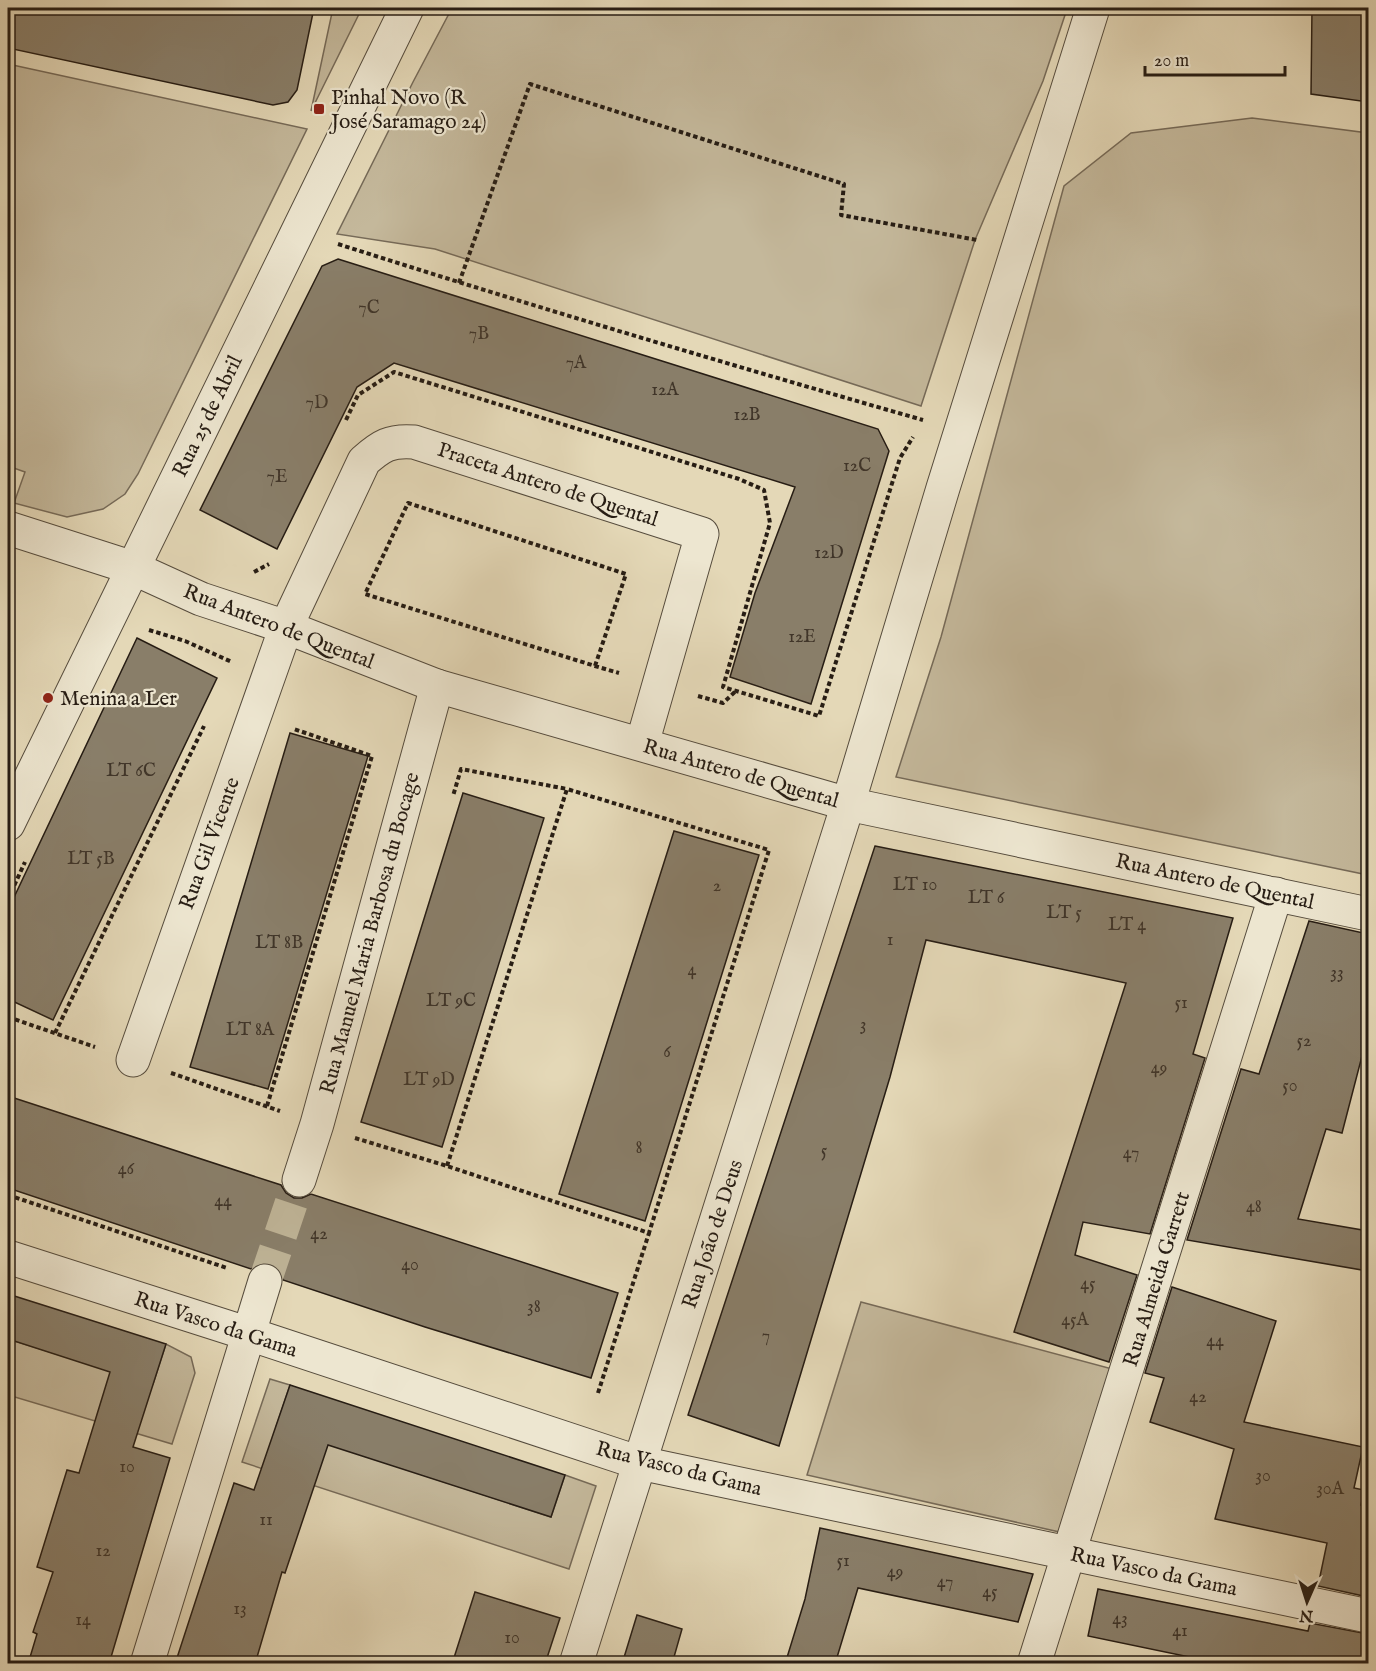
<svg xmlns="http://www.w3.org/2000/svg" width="1376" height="1671" viewBox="0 0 1376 1671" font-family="'IM FELL English',serif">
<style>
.green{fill:#c4b89b;stroke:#766a58;stroke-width:1.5}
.building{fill:#897e69;stroke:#271d14;stroke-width:1.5}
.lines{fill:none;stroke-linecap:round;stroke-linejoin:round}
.minor-tunnel{stroke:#beb396;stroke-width:33;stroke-dasharray:33 16;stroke-linecap:butt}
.minor-casing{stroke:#564c3d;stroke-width:35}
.path{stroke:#271d14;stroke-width:4;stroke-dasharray:4.5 3;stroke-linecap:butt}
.minor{stroke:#ede6d0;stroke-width:33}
.poi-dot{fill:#8f2418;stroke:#ede6d0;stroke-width:2}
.labels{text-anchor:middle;stroke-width:4.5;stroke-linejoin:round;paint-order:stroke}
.number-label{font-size:18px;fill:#403529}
.poi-label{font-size:21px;fill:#271d14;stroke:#ede6d0;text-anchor:start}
.street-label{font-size:21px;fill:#271d14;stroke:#ede6d0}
</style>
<rect width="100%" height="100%" fill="#e4d8b7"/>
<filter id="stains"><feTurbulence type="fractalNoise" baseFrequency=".00333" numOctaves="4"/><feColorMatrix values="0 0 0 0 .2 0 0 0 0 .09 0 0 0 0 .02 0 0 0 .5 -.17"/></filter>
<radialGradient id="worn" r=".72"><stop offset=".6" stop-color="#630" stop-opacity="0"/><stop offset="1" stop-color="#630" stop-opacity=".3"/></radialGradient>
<!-- green -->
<g class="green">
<polygon points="333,8 362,8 311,111"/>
<polygon points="452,8 1066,8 1065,15 1043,81 975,240 921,406 435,249 337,234 413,82"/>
<polygon points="8,64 307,129 138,474 125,494 103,509 67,517 14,503 25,472 8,466"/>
<polygon points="1252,118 1368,133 1368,875 896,777 941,637 1064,186 1131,133"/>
<polygon points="861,1302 1116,1370 1064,1533 807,1475"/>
<polygon points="8,1339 153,1384 166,1344 191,1357 195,1373 172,1444 8,1395"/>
<polygon points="270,1379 290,1385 276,1427 551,1517 565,1475 596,1486 569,1569 242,1462"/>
</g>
<!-- building -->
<g class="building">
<polygon points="8,8 314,8 297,90 288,102 273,105 8,48"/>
<polygon points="1312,8 1368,8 1368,102 1311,94"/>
<polygon points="338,259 878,429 889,451 811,704 730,677 755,593 795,487 394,363 357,387 277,549 200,510 322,266"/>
<polygon points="137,638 217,678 53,1020 8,999 8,910"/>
<polygon points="290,733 368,756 268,1089 190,1067"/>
<polygon points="463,793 544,818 442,1147 361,1122"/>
<polygon points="674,831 759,855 645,1221 559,1194"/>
<polygon points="875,846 1233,918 1193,1054 1205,1058 1150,1234 1083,1222 1075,1255 1137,1275 1109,1362 1014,1332 1126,983 926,940 890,1077 779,1446 688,1415"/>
<polygon points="1309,921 1368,934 1368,1033 1342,1133 1326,1129 1298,1219 1368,1231 1368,1271 1187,1240 1241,1069 1259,1074"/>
<polygon points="8,1096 281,1185 286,1193 294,1198 302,1198 311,1194 618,1293 591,1378 425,1327 283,1280 279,1269 271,1263 260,1263 251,1269 8,1188"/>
<polygon points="1172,1287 1276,1321 1244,1422 1363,1447 1354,1488 1364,1490 1361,1505 1368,1506 1368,1597 1318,1586 1327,1543 1215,1519 1234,1449 1150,1422 1164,1378 1145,1373"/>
<polygon points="8,1294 166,1344 133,1447 170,1458 109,1664 28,1664 37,1634 33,1632 53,1572 37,1567 67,1470 79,1473 110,1372 8,1339"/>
<polygon points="290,1385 565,1475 551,1517 328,1445 285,1573 282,1572 255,1664 175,1664 234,1483 254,1490"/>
<polygon points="820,1528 1033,1574 1018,1622 858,1588 835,1664 785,1664 805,1599"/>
<polygon points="1098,1589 1308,1631 1310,1623 1368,1634 1368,1664 1223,1664 1088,1636"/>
<polygon points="475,1592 560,1618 545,1664 452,1664"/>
<polygon points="637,1615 682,1629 672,1664 622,1664"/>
</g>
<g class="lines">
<!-- minor-tunnel -->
<polyline class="minor-tunnel" points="265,1281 299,1180"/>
<!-- minor casing -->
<g class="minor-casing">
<g id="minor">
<polyline points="8,528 133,568 201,599 286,627 437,686 848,804 1368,914"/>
<polyline points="8,824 407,8"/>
<path d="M133,1060L286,627L364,461C381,446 390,440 414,442L702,534L642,744"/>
<polyline points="299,1180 317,1124 437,686"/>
<polyline points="8,1257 249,1334 640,1463 1368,1616"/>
<polyline points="147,1664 265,1281"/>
<polyline points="576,1664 848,804 943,488 1093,8"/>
<polyline points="1034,1664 1276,894"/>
</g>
</g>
<!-- path -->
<g class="path">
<path d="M338,244C532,306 727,364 923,420"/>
<polyline points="459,283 530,84 844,184 841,215 977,240"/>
<polyline points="346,420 358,395 394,372 739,479 764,490 770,523 723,687 819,716 900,458 913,437"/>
<polyline points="254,572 269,564"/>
<polyline points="149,630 185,641 232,662"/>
<polyline points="595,666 626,574 408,503 365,594 595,666 619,673"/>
<polyline points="698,696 723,703 737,690"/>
<polyline points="8,899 25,862"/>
<polyline points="8,1017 95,1047"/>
<polyline points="55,1033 204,726"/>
<polyline points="171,1073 280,1111"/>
<polyline points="267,1106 372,756 294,729"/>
<polyline points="355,1138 447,1166 649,1233 769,850 567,789"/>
<polyline points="447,1166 567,789 461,769 453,796"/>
<polyline points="8,1195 227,1268"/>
<polyline points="598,1393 649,1233"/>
</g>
<!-- minor -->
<use href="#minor" class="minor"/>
</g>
<!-- markers -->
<g class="poi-dot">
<rect x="313" y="103" width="12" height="12" rx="3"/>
<circle cx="48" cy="698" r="6"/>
</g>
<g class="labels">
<!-- number labels -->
<g class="number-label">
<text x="369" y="313">7C</text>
<text x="479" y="339">7B</text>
<text x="576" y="368">7A</text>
<text x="665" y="395">12A</text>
<text x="317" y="408">7D</text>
<text x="747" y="420">12B</text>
<text x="857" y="471">12C</text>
<text x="277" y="482">7E</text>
<text x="829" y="558">12D</text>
<text x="802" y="642">12E</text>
<text x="131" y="776">LT 6C</text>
<text x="91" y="864">LT 5B</text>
<text x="915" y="890">LT 10</text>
<text x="717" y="891">2</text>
<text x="986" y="903">LT 6</text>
<text x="1064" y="918">LT 5</text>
<text x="1127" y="930">LT 4</text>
<text x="890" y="945">1</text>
<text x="279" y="948">LT 8B</text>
<text x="692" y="975">4</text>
<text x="1337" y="978">33</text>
<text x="451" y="1006">LT 9C</text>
<text x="1181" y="1008">51</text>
<text x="863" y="1030">3</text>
<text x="250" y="1035">LT 8A</text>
<text x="1304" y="1046">52</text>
<text x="667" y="1057">6</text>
<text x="1159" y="1073">49</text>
<text x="429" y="1085">LT 9D</text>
<text x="1290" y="1091">50</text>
<text x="639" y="1153">8</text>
<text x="824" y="1156">5</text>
<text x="1131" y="1158">47</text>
<text x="126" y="1174">46</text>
<text x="223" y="1206">44</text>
<text x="1254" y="1212">48</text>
<text x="319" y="1239">42</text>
<text x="410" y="1270">40</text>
<text x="1088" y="1289">45</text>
<text x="534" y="1312">38</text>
<text x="1075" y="1325">45A</text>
<text x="766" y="1341">7</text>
<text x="1215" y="1346">44</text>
<text x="1198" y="1402">42</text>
<text x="127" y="1472">10</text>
<text x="1263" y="1481">30</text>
<text x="1330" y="1494">30A</text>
<text x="266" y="1525">11</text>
<text x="103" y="1556">12</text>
<text x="843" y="1566">51</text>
<text x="895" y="1577">49</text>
<text x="945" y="1587">47</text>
<text x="990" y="1597">45</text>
<text x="240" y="1614">13</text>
<text x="1120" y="1624">43</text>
<text x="83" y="1625">14</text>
<text x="1180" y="1636">41</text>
<text x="512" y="1643">10</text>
</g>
<!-- poi labels -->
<g class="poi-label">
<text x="331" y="104">Pinhal Novo (R<tspan x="331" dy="24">José Saramago 24)</tspan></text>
<text x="60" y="705">Menina a Ler</text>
</g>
<!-- street labels -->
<g class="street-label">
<text transform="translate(207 416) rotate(-64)" y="7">Rua 25 de Abril</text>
<text transform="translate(548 484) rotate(18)" y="7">Praceta Antero de Quental</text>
<text transform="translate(279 626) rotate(21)" y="7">Rua Antero de Quental</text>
<text transform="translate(741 773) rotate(16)" y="7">Rua Antero de Quental</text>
<text transform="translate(209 843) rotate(-70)" y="7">Rua Gil Vicente</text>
<text transform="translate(1215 881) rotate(12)" y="7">Rua Antero de Quental</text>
<text transform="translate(369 933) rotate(-75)" y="7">Rua Manuel Maria Barbosa du Bocage</text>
<text transform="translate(712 1234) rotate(-72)" y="7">Rua João de Deus</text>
<text transform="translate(1156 1279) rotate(-73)" y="7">Rua Almeida Garrett</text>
<text transform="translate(216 1324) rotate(18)" y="7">Rua Vasco da Gama</text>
<text transform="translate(679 1468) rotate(14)" y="7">Rua Vasco da Gama</text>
<text transform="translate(1154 1571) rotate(12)" y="7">Rua Vasco da Gama</text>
</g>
</g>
<!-- margin -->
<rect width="1376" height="1671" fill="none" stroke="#e4d8b7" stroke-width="30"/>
<rect x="9" y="9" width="1358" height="1653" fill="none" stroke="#271d14" stroke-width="3"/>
<rect x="15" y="15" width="1346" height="1641" fill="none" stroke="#271d14" stroke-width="1.5"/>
<!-- north arrow -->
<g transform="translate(1307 1602) rotate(183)" stroke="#ede6d0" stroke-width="4.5" paint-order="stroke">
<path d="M0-4.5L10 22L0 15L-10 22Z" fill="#271d14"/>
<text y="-9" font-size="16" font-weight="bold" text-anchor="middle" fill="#271d14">N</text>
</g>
<!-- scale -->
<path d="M1145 66v9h140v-9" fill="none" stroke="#271d14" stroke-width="3"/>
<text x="1154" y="66" font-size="18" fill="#271d14" stroke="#ede6d0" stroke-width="4.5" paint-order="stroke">20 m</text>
<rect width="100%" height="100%" filter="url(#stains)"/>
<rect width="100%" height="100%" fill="url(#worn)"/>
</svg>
